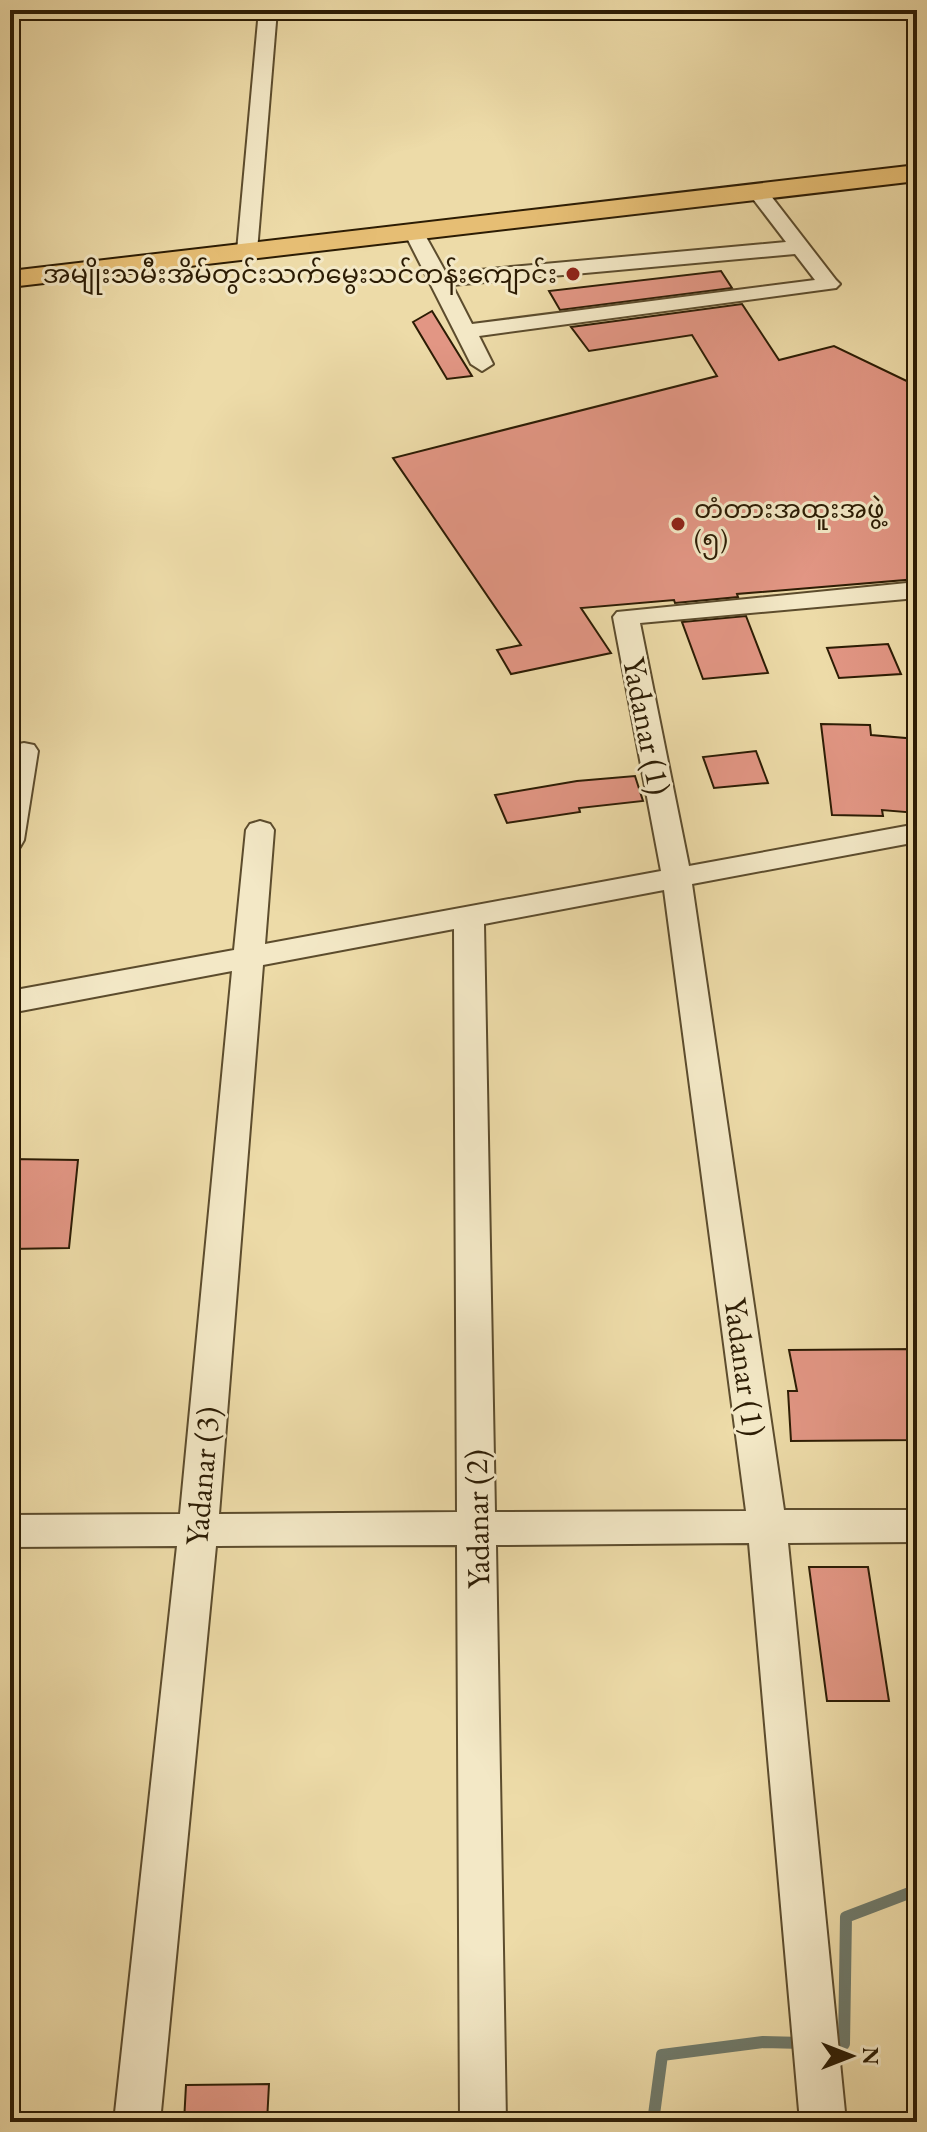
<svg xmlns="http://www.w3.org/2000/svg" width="927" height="2132" viewBox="0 0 927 2132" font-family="'EB Garamond','Noto Sans Myanmar',serif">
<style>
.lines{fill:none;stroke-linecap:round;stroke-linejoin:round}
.stream{stroke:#6f7a6b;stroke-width:12}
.building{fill:#e29684;stroke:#2c1c04;stroke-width:2}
.minor-casing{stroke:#5c4c2d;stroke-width:4}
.major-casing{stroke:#2c1c04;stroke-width:4}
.minor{fill:#f3e8c6;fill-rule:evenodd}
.major{fill:#e6be74;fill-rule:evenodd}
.poi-dot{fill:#8f2418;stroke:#f3e8c6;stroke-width:3}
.labels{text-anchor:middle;stroke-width:6;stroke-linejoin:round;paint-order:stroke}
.far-poi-label{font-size:26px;fill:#2c1c04;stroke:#f3e8c6;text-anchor:end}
.street-label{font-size:32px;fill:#2c1c04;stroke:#f3e8c6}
</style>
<rect width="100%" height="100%" fill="#eddba8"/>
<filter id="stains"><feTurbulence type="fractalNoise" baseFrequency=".0025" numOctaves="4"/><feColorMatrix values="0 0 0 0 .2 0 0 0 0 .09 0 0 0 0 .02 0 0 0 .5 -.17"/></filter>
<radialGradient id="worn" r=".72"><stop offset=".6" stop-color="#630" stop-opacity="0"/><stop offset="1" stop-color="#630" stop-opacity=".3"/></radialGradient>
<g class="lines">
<!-- stream -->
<g class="stream">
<polyline points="826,2044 844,2044 846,1917 917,1890"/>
<polyline points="653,2122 662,2055 763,2042 803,2043"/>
</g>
</g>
<!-- building -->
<g class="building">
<polygon points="721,271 732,288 560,310 549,291"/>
<polygon points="742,304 779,360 834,346 915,385 917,579 737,594 738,597 675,603 674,600 581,608 611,653 511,674 497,650 521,645 393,458 717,376 692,335 589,351 571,327"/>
<polygon points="432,311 472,376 447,379 413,322"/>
<polygon points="746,616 768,673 703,679 682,622"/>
<polygon points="888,644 901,674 839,678 827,648"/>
<polygon points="821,724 870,725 871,735 917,739 917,813 882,810 883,816 832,815"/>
<polygon points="756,751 768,783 714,788 703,757"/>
<polygon points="635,776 643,801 579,808 580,812 507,823 495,795 577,781"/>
<polygon points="10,1159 78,1160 69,1248 10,1249"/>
<polygon points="917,1349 917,1440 791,1441 788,1391 797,1391 789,1350"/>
<polygon points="809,1567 868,1567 889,1701 827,1701"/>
<polygon points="269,2084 267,2122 184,2122 186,2085"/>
</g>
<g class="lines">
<!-- minor casing -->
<g class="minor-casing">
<g id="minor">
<polygon points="259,10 277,10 257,251 247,257 237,251"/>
<path d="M757,185L764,187L836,280L840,284L836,288L479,336L493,364L482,371L471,364L403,230L406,226H420L446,273L786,242L747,191ZM795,254L815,280L472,324L452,285Z"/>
<path d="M917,582V598L640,623L689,866L917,824V842L692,884L784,1510H917V1542L788,1543L846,2122H800L749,1543L496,1545L506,2122H460L457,1545L216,1546L160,2122H114L177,1546L10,1547V1515L180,1514L232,971L10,1013V991L234,950L246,830L250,824L260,821L270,824L274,830L265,944L661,871L613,617L617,612ZM664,890L746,1511L495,1512L484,924ZM454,929L457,1512L219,1514L263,965Z"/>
<polygon points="24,743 34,745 38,751 24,840 20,847 10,849 10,752 14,745"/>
</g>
</g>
<!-- major casing -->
<g class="major-casing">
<polygon id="major" points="917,165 917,181 10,287 10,271"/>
</g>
<!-- minor -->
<use href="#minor" class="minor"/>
<!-- major -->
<use href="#major" class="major"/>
</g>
<!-- markers -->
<g class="poi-dot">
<circle cx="573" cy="274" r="8"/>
<circle cx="678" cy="524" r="8"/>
</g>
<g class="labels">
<!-- far-poi labels -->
<g class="far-poi-label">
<text x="557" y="283">အမျိုးသမီးအိမ်တွင်းသက်မွေးသင်တန်းကျောင်း</text>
<text x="694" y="518" text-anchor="start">တံတားအထူးအဖွဲ့<tspan x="694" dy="30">(၅)</tspan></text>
</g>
<!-- street labels -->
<g class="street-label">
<text transform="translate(647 726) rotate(79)" y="11">Yadanar (1)</text>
<text transform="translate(745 1367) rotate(82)" y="11">Yadanar (1)</text>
<text transform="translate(202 1476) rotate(-85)" y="11">Yadanar (3)</text>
<text transform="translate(477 1519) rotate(-91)" y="11">Yadanar (2)</text>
</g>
</g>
<!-- margin -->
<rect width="927" height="2132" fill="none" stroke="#eddba8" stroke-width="40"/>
<rect x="12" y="12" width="903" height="2108" fill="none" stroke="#2c1c04" stroke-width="4"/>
<rect x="20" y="20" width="887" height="2092" fill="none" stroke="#2c1c04" stroke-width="2"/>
<!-- north arrow -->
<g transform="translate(851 2056) rotate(90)" stroke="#f3e8c6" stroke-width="6" paint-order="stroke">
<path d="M0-6L14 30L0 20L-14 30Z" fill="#2c1c04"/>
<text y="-12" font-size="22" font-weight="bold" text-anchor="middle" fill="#2c1c04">N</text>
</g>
<rect width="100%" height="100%" filter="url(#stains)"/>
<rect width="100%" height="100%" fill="url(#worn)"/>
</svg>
